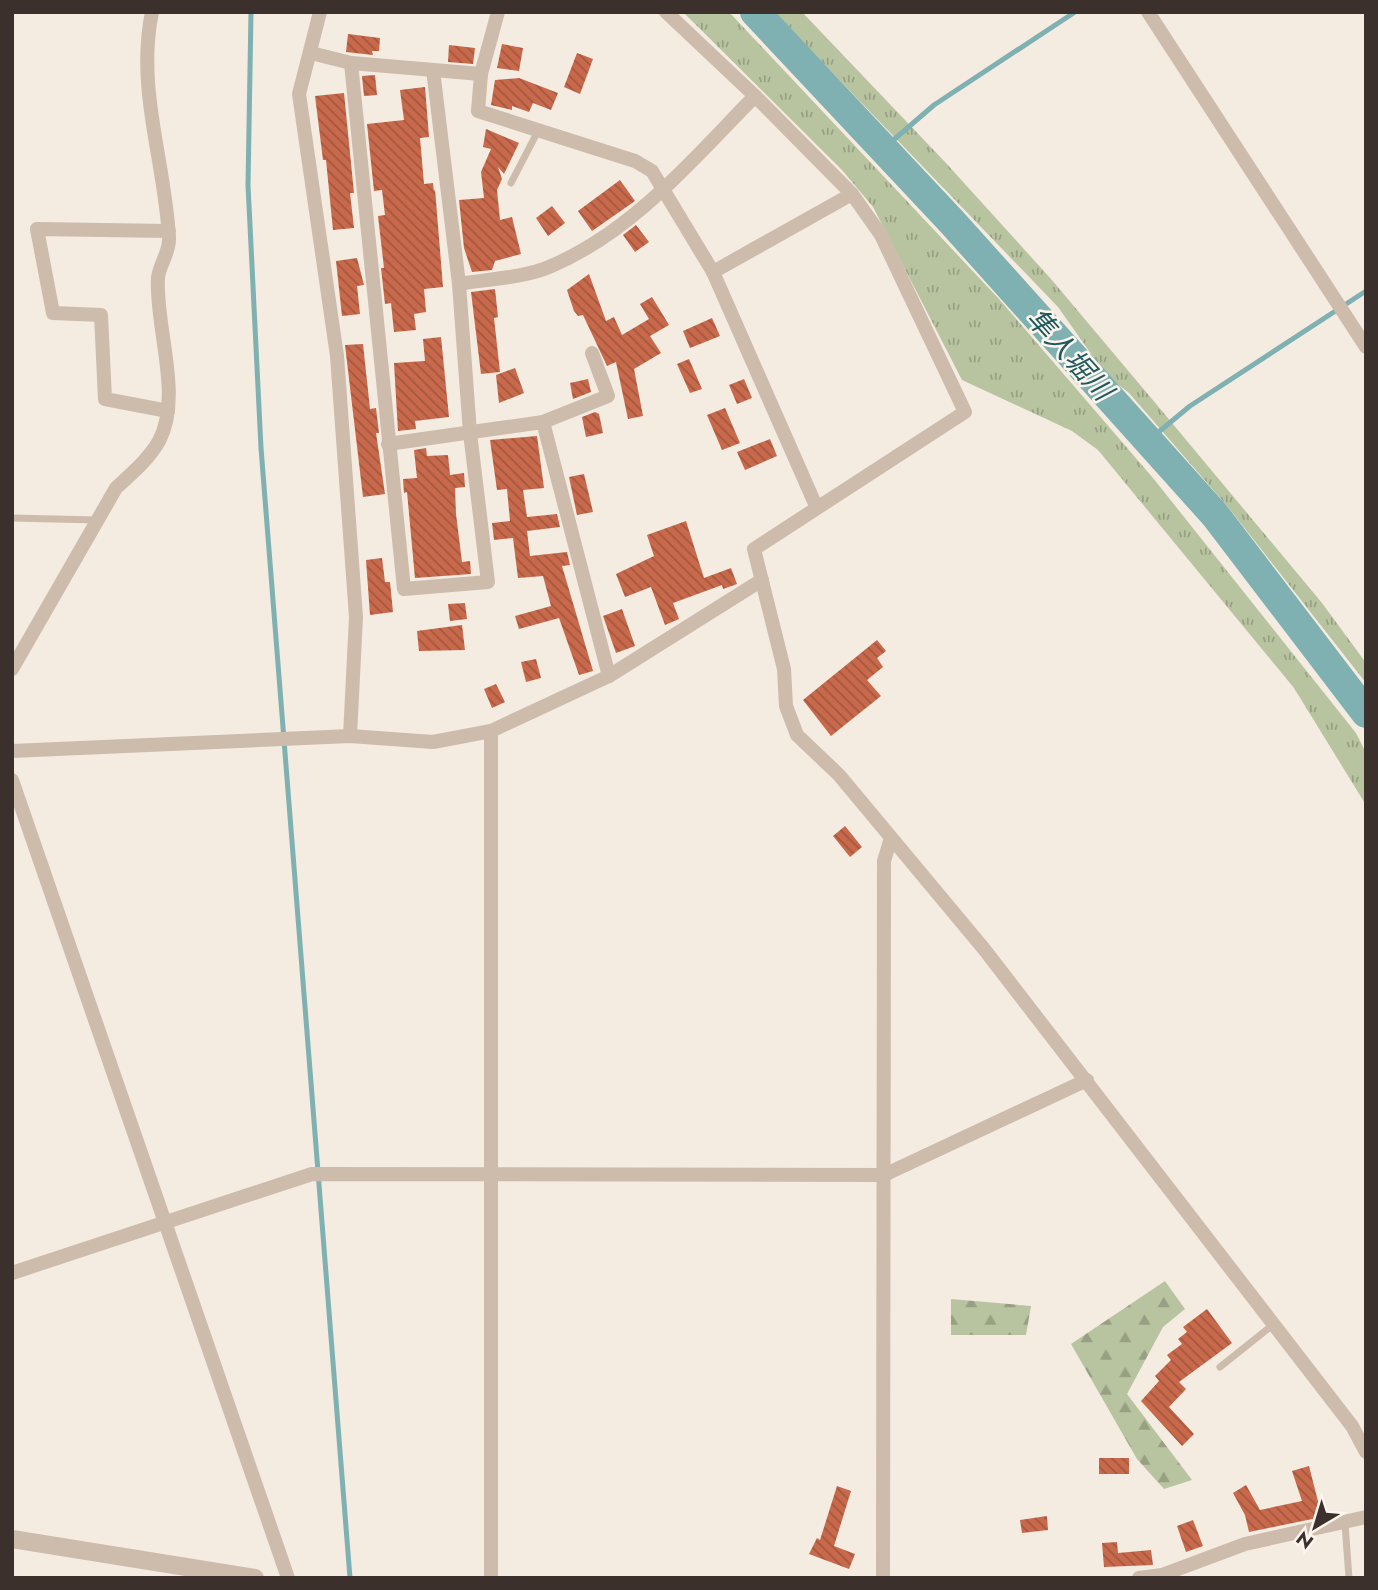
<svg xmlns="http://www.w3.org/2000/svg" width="1378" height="1590" viewBox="0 0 1378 1590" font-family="Jost,'Noto Sans JP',sans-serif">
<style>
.grass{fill:url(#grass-tufts)}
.forest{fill:url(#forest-firs)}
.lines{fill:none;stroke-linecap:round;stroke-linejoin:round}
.stream{stroke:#7fb0b2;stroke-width:5}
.river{stroke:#7fb0b2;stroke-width:30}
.building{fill:url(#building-back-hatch)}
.service{stroke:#cdbbac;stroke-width:7}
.minor{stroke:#cdbbac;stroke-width:14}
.tertiary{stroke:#cdbbac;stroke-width:18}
.labels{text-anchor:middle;stroke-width:5;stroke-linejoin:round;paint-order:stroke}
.water-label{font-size:28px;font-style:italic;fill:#1f5a5e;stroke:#fbf5ee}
</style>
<defs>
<pattern id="grass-tufts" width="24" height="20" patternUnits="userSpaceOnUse" patternTransform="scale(1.75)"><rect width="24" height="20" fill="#b8c4a0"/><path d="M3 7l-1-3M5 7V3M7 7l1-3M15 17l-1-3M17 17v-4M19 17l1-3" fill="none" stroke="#97a083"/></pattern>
<pattern id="forest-firs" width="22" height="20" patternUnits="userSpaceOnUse" patternTransform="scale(1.75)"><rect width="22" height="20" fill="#b8c4a0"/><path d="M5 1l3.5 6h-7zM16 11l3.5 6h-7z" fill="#97a083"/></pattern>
<pattern id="building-back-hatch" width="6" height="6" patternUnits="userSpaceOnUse" patternTransform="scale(1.75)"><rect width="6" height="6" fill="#c8694b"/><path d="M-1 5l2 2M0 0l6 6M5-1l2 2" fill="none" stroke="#a4573f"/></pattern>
</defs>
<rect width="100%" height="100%" fill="#f4ebe1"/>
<!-- grass -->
<g class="grass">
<polygon points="683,12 729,12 999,299 1153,478 1356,733 1366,753 1366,805 1294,688 1098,450 1072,431 962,380 873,207 842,170"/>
<polygon points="774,12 802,12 945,162 1051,279 1157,405 1322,603 1366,663 1366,683 1228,507 1129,393 1106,375 1058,307"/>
</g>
<!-- forest -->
<g class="forest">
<polygon points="1165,1281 1185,1309 1163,1327 1127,1394 1192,1480 1164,1489 1137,1459 1071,1344"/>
<polygon points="951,1299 1031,1306 1026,1335 951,1335"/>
</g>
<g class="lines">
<!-- stream -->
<g class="stream">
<polyline points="251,12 248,185 261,448 350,1578"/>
<polyline points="883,149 934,105 1075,12"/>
<polyline points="1149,440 1190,406 1366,291"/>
</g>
<!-- river -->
<polyline class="river" points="755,12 952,222 1215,515 1366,713"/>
</g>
<!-- building -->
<g class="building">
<polygon points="348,34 380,38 379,51 372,51 373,55 346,52"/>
<polygon points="502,44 523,48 519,71 497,68"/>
<polygon points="449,45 475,48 473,64 448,62"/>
<polygon points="577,53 593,59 580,94 564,87"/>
<polygon points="375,75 377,95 364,96 362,76"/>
<polygon points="519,78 558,93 551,110 533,103 529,112 512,106 512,110 491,105 495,80"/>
<polygon points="425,87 429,137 420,138 424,184 433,183 434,192 435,189 443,287 424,289 426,312 414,314 416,330 394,332 391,303 385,304 381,268 384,268 378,216 385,215 382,190 374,191 367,124 404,120 400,90"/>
<polygon points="344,93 354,193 350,193 354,228 333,230 326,160 323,160 315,96"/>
<polygon points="486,129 519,143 504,174 498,167 502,179 497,190 500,220 512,217 521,254 495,261 492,270 472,272 464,248 459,200 484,198 481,172 491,149 483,147"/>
<polygon points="620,180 635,201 592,231 578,211"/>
<polygon points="552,206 565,223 548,236 536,218"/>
<polygon points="636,225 649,242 635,252 623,235"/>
<polygon points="357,258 364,285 357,286 360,314 342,316 336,261"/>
<polygon points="589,274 606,321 614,317 622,335 649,319 640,304 652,297 669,325 650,336 661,353 634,369 643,416 628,419 616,362 607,366 583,315 578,316 574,311 567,290"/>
<polygon points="495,289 498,317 494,318 500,372 481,374 471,292"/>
<polygon points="712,318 720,336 690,348 683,331"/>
<polygon points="441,337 449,417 415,421 416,429 398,431 394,363 425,361 423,339"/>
<polygon points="363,344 370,409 376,408 379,433 376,433 385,494 363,497 345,345"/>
<polygon points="689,359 702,389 690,393 677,364"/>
<polygon points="515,368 524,393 499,403 496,375"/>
<polygon points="588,379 591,392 573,399 570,383"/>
<polygon points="744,379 752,398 737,404 729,385"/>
<polygon points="725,408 740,443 722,450 707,415"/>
<polygon points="595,412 599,414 603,433 586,437 582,417"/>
<polygon points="537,436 544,488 523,490 527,517 557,514 560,527 527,531 530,556 567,552 570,565 562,566 593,671 579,675 559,618 519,629 515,616 551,606 543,576 518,578 513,538 494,540 492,523 510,521 507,489 497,490 490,440"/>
<polygon points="770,439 777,456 745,470 737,452"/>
<polygon points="426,448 427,456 448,455 450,475 464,473 465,487 455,488 456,514 462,562 470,561 471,574 415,578 407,492 404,493 403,479 417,478 414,450"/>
<polygon points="584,474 593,512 577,515 569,477"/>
<polygon points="686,521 704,578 731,568 737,584 723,589 722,585 673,603 679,619 665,625 651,587 625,597 616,574 654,556 647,535"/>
<polygon points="382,558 385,582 390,582 393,612 370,615 366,560"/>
<polygon points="465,603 467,619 450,621 448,604"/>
<polygon points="622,609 635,646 616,653 603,616"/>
<polygon points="462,625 465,650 419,651 417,631"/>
<polygon points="877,640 886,651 877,658 883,667 867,680 881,696 831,736 803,700"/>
<polygon points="536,659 541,678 526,682 521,662"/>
<polygon points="496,684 505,702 492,708 484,689"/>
<polygon points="845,826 862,847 850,857 833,836"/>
<polygon points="1207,1309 1232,1343 1179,1382 1186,1389 1169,1407 1194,1434 1182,1446 1141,1401 1159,1381 1155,1376 1171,1360 1167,1355 1182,1344 1178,1339 1187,1332 1183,1327"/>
<rect x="1099" y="1458" width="30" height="16"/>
<polygon points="1309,1466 1322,1517 1249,1532 1245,1515 1233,1493 1246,1485 1260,1510 1302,1501 1292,1471"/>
<polygon points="837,1486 851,1491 834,1546 855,1554 849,1569 809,1554 817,1538 820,1540"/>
<polygon points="1047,1516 1048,1530 1022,1533 1020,1520"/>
<polygon points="1193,1520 1203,1546 1186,1552 1177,1526"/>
<polygon points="1117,1542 1118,1553 1151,1550 1153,1565 1104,1567 1102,1543"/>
</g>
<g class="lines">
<!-- service -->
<g class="service">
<polyline points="511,183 538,131"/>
<polyline points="12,518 97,520"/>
<polyline points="1220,1367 1274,1324"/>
<polyline points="1345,1524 1349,1578"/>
</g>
<!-- minor -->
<g class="minor">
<polyline points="320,12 299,94 337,356 356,617 350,736"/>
<polyline points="666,12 755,96 852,194 881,235 965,412 754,549 784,669 786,706 797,735 839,775 984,949 1352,1426 1366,1452"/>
<polyline points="1148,12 1366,347"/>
<polyline points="311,53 351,63 404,589 488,582 470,433 459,284 433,70"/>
<polyline points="351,63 481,74 498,12"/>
<polyline points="481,74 478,111 635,161 652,171 713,272 816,506"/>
<polyline points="713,272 852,194"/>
<path d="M459,284C487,279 523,278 549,267C633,232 693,159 755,96"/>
<polyline points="168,411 105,399 101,315 53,313 37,229 169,231"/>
<polyline points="543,422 608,396 592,353"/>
<polyline points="388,444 543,422 609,676"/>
<path d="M12,669L116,488C131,474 149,459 159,441C183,396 155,327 158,278C159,265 170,252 169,238C165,161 136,89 152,12"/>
<polyline points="491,731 491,1578"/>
<polyline points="12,751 350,736 433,742 491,731 609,676 762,580"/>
<polyline points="12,780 288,1578"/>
<polyline points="12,1273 312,1174 884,1175 1087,1080"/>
<polyline points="883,1578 884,861 891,838"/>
<polyline points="1139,1578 1162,1575 1245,1544 1366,1517"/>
</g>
<!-- tertiary -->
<polyline class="tertiary" points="12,1539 255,1578"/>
</g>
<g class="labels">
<!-- water labels -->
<g class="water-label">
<text transform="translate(1070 354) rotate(48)" y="10">隼人堀川</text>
</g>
</g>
<!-- border -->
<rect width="1378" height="1590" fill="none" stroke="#3b302b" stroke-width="28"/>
<!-- north arrow -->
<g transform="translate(1315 1527) rotate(218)" stroke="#fbf5ee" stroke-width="5" paint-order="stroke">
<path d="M0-5L12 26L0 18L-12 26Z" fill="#3b302b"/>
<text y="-10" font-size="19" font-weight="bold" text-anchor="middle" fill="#3b302b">N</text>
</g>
</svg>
